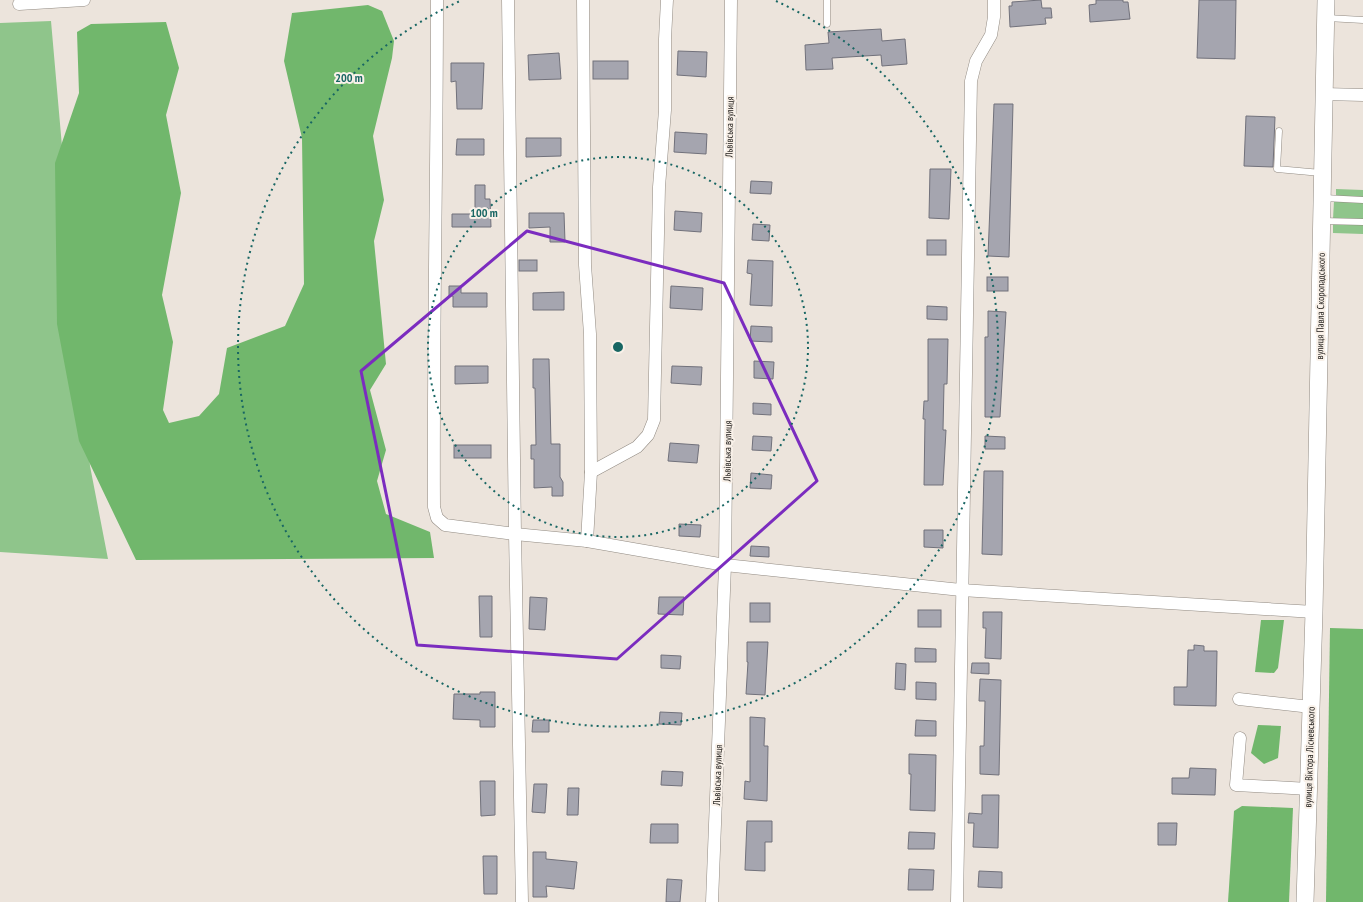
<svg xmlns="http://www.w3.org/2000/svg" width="1363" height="902" viewBox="0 0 1363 902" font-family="'PT Sans Narrow',sans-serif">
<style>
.green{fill:#8fc58b}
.forest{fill:#71b76c}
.building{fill:#a5a5af;stroke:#71717b}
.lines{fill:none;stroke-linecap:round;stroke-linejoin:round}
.lane-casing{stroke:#918a82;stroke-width:7}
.street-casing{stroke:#918a82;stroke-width:13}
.secondary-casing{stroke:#918a82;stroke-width:18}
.lane{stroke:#fff;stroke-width:6}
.street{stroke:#fff;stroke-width:12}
.secondary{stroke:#fff;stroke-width:17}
.marked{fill:none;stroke:#7b2cbf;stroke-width:3;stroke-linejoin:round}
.ring{fill:none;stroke:#186663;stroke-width:2;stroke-dasharray:2 4}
.labels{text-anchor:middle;stroke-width:4;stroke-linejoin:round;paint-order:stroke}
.street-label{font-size:10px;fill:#191714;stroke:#f9f1e9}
.centre{fill:#186663;stroke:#f9f1e9;stroke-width:2}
.ring-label{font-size:12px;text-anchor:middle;font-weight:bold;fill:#186663;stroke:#f9f1e9;stroke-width:4;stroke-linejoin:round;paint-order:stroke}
</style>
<rect width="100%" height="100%" fill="#ece4dc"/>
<!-- green -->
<g class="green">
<polygon points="51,21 90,466 108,559 0,552 0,23"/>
<polygon points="1336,189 1363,190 1363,198 1336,197"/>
<polygon points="1334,201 1363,202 1363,220 1333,219"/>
<polygon points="1333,224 1363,225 1363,234 1333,233"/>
</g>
<!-- forest -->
<g class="forest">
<polygon points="368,5 382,11 394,41 392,58 373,136 384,200 374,241 386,364 370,390 386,450 377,481 386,514 430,532 434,558 136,560 79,441 57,324 55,163 79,93 77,32 91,24 166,22 179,68 166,115 181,193 162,295 173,342 163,410 169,423 199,416 219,394 227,348 285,326 304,284 302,138 284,61 292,13"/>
<polygon points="1261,620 1284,620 1278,668 1274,673 1255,672"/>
<polygon points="1330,628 1363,629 1363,902 1326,902"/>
<polygon points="1258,725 1281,726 1278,758 1264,764 1251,753"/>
<polygon points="1242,806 1293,808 1289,902 1228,902 1234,811"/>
</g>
<!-- building -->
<g class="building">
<polygon points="1041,0 1042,8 1051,8 1052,18 1045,18 1046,24 1010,27 1009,6 1012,6 1012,2"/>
<polygon points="1096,0 1123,0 1123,2 1128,2 1130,19 1090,22 1089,5 1096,4"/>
<polygon points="1199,0 1236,0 1235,59 1197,58"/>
<polygon points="881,29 882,41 905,39 907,64 882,66 881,55 832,58 833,69 806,70 805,45 829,43 828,32"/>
<polygon points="678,51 707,52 706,77 677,75"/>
<polygon points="559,53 561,79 529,80 528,55"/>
<rect x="593" y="61" width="35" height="18"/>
<polygon points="451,63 484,63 482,109 457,109 456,81 451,82"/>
<polygon points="994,104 1013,104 1009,257 988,256"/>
<polygon points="1246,116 1275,117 1273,167 1244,166"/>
<polygon points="675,132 707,134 706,154 674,152"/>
<polygon points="526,138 561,138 561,156 526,157"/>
<polygon points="457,139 484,139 484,155 456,155"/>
<polygon points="930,169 951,169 949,219 929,218"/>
<polygon points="751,181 772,182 771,194 750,193"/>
<polygon points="475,185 485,185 485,199 490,199 491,227 452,227 452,214 475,214"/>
<polygon points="675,211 702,213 701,232 674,230"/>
<polygon points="529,213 564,213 565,242 550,242 550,227 529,228"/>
<polygon points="753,224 770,225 769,241 752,240"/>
<rect x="927" y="240" width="19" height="15"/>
<rect x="519" y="260" width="18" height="11"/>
<polygon points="748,260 773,261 772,306 750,305 752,274 747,273"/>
<rect x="987" y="277" width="21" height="14"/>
<polygon points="449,286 461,286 461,293 487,293 487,307 453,307 453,296 449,296"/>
<polygon points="671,286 703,288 702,310 670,308"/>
<polygon points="564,292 564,310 533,310 533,293"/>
<polygon points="927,306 947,307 947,320 927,319"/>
<polygon points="988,311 1006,312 1000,417 985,417 985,337 988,337"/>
<polygon points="751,326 772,327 772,342 750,341"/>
<polygon points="928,339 948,339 947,384 944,384 943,430 946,430 943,485 924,485 925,419 923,419 924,401 928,401"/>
<polygon points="533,359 549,359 551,444 560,444 560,477 563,482 563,496 552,496 552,487 534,488 534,459 531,459 531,445 536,445 535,388 533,388"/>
<polygon points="754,361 774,362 773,379 754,378"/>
<polygon points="455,366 488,366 488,383 455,384"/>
<polygon points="672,366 702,367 701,385 671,383"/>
<polygon points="753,403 771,404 771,415 753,414"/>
<polygon points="753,436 772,437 771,451 752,450"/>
<polygon points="985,436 1005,437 1005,449 985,449"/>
<polygon points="670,443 699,445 697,463 668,461"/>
<rect x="454" y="445" width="37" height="13"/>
<polygon points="984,471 1003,471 1002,555 982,554"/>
<polygon points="751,473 772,475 771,489 750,488"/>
<polygon points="679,524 701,525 700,537 679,536"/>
<polygon points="924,530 943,530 943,548 924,547"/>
<polygon points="751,546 769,547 769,557 750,556"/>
<polygon points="479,596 492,596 492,637 480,637"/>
<polygon points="530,597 547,598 545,630 529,629"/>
<polygon points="659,597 684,597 683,615 658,614"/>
<rect x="750" y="603" width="20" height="19"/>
<rect x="918" y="610" width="23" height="17"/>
<polygon points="983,612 1002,612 1001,659 985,658 986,628 983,628"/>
<polygon points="747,642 768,642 765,695 746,694 748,662 747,662"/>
<polygon points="1194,645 1204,646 1204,651 1217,651 1216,706 1174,705 1174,687 1187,687 1188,650 1194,650"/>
<polygon points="915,648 936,649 936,662 915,662"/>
<polygon points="661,655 681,656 680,669 661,668"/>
<polygon points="896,663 906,664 905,690 895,689"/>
<polygon points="972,663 989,663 989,674 971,673"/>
<polygon points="980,679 1001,680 999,775 980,774 980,746 984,746 985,701 979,701"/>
<polygon points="916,682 936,683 936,700 916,699"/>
<polygon points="480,692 495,692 495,727 480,727 480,720 453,719 454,694 480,694"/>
<polygon points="660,712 682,713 681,725 659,724"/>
<polygon points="750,717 765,718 764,746 768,746 767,801 744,799 745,781 750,782"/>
<polygon points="533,720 549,720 549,732 532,732"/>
<polygon points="916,720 936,721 936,736 915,736"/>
<polygon points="909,754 936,755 935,811 910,810 911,774 909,774"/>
<polygon points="1190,768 1216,769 1215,795 1172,794 1172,778 1189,778"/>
<polygon points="662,771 683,772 682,786 661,785"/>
<polygon points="480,781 495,781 495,815 481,816"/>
<polygon points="534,784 547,784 545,813 532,812"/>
<polygon points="568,788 579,788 578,815 567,815"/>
<polygon points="982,795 999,795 998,848 973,847 974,823 968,823 969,813 982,814"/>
<polygon points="747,821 772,821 772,842 765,842 765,871 745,870"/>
<polygon points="1158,823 1177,823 1176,845 1158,845"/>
<polygon points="651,824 678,824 678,843 650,843"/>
<polygon points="909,832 935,833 934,849 908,849"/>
<polygon points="533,852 546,852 546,859 577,862 574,889 546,886 547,897 533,897"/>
<polygon points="483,856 497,856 497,894 484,894"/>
<polygon points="909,869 934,870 933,890 908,890"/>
<polygon points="979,871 1002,872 1002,888 978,887"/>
<polygon points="667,879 682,880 680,902 666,902"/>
</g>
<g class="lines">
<!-- lane casing -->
<g class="lane-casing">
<g id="lane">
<polyline points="827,0 827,24"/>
<polyline points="1327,18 1363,20"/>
<polyline points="1279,131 1277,169 1321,173"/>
<polyline points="1324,198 1363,200"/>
<polyline points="1323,221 1363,222"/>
</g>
</g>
<!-- street casing -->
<g class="street-casing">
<g id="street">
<path d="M437,0C437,169 433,338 434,507L437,518L445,525L515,534L587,541L725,565L961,590L1314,612"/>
<polyline points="508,0 515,534 522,902"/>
<polyline points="583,0 585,265 590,334 591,472 587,541"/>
<polyline points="19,4 84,0"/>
<polyline points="1324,94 1363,95"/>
<polyline points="591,472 637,447 648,435 654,420 659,187 665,110 665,39 667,0"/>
<polyline points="1239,699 1311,707"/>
<polyline points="1240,738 1236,785 1309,789"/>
<polyline points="712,902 725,565 731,0"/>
<polyline points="957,902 971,81 976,61 991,35 994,17 994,0"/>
</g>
</g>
<!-- secondary casing -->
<g class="secondary-casing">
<polyline id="secondary" points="1305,902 1314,612 1326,0"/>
</g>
<!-- lane -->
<use href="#lane" class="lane"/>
<!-- street -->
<use href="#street" class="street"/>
<!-- secondary -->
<use href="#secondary" class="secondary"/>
</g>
<!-- marked area -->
<path class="marked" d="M527,231L724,283L817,481L617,659L417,645L361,371Z"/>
<!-- distance rings -->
<g class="ring">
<circle cx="618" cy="347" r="190"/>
<path d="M776 1A380 380 0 1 1 460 1"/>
</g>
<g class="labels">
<!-- street labels -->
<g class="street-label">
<text transform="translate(729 127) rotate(-89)" y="4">Львівська вулиця</text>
<text transform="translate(1320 306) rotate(-89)" y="4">вулиця Павла Скоропадського</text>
<text transform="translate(727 451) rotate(-89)" y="4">Львівська вулиця</text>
<text transform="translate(1309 757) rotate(-88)" y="4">вулиця Віктора Лісневського</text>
<text transform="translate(717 775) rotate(-88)" y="4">Львівська вулиця</text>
</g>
</g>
<circle cx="618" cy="347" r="6" class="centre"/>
<g class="ring-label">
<text x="349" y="82">200 m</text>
<text x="484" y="217">100 m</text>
</g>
</svg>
